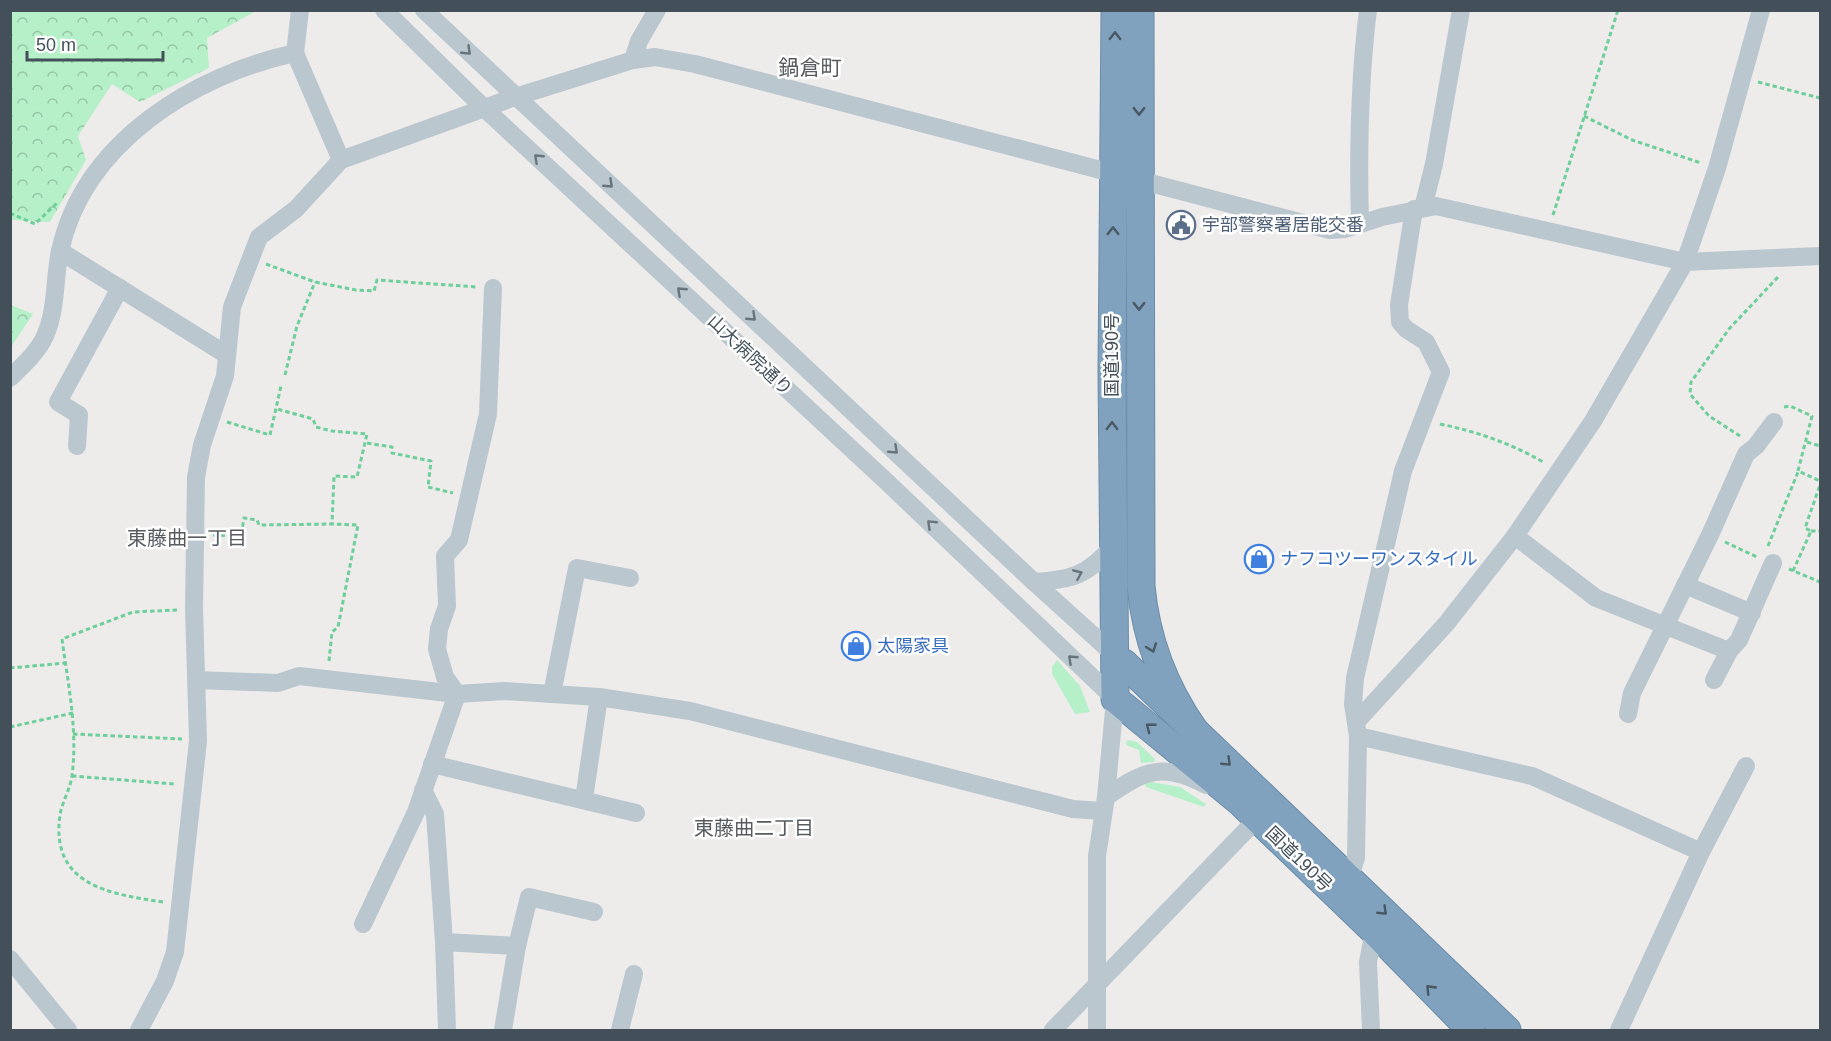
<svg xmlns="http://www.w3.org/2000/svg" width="1831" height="1041" viewBox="0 0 1831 1041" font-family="Arial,'Noto Sans JP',sans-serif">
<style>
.grass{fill:#b6f0c9}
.forest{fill:url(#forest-crowns)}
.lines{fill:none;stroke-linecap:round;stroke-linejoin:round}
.highway-casing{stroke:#6b8da9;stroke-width:29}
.path{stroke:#6dcf99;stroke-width:3;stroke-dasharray:4.5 3;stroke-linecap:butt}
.minor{stroke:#bbc7cf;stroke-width:18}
.highway{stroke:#80a2be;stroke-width:27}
.oneway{stroke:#495863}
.oneway2{stroke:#67747c}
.labels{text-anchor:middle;stroke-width:5;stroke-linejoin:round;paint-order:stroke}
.service-label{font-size:18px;fill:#4e5e75;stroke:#fff;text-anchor:start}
.street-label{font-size:18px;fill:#435059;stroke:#fff}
.shop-label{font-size:18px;fill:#366cbe;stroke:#fff;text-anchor:start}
.neighbourhood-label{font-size:20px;fill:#585c61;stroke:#fff}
.quarter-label{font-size:21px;fill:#585c61;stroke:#fff}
</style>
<defs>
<pattern id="forest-crowns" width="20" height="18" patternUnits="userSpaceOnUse" patternTransform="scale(1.5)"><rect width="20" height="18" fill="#b6f0c9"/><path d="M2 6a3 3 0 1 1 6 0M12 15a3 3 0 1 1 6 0" fill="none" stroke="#96c5a6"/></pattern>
</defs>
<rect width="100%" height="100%" fill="#eeebeb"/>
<!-- grass -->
<g class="grass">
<polygon points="1057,660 1080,686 1090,712 1075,714 1052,674 1052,667"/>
<polygon points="1127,740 1137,742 1155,759 1154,762 1141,763 1139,750 1126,745"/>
<polygon points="1145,781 1180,787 1206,804 1204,807 1146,787"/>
</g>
<!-- forest -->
<g class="forest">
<polygon points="10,11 11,10 256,11 207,38 209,68 140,102 112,84 78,136 86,160 50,222 11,220"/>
<polygon points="11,305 33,314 11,347"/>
</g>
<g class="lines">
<!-- highway casing -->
<g class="highway-casing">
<g id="highway">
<polyline points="1115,10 1112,372 1115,699 1240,802 1374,931 1471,1030"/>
<path d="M1140,10L1141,586C1146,640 1164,687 1195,731"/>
<polyline points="1124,663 1507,1030"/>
</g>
</g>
<!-- path -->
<g class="path">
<polyline points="1758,82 1820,98"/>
<polyline points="1584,116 1632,140 1701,163"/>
<polyline points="10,213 35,224 57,203"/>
<polyline points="1553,215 1618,10"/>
<polyline points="266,264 315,282 356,290 374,291 377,280 477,287"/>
<polyline points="285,375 297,326 315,282"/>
<polyline points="1784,407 1790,406 1812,416 1798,471 1820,481"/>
<polyline points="227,422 270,435 281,386"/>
<path d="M1440,424C1478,432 1510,443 1545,463"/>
<polyline points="1740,436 1709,416 1690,394 1691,382 1729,329 1778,277"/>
<polyline points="1807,442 1820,446"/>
<polyline points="367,443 392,447 392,453 431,461 428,487 453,493"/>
<polyline points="1811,531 1820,531"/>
<polyline points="213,535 241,536 244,518 257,520 259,525 332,524 334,476 357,477 367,434 332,431 316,427 313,419 277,409"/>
<polyline points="1725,542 1757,557"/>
<polyline points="1768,546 1798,472"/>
<polyline points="1789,569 1820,582"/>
<polyline points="1793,571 1811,531 1805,528 1820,485"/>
<polyline points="329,661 332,632 338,627 358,525 332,524"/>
<polyline points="10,668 66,663"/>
<polyline points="10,727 73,713"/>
<polyline points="73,734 182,739"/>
<polyline points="72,776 175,784"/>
<path d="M163,902C109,894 50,885 60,815C62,802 70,790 72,776C78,730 68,684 62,639L133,612L177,610"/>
</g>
<!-- minor -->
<g class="minor">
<polyline points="384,10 484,108 887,482 1115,699 1106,797 1097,856 1097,1030"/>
<polyline points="424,10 1034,582 1118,658"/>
<polyline points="295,53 300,10"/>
<polyline points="633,60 639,41 657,10"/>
<polyline points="1423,208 1434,164 1461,10"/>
<path d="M1360,224C1358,152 1359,82 1368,10"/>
<polyline points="60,251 227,355"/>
<path d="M10,378C22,366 38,352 45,336C57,309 54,279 60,251C84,142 194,75 295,53L341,160"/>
<polyline points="77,446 79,415 58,402 120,288"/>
<polyline points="1515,536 1596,598 1729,651"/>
<path d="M1034,582C1072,580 1088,575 1113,546"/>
<polyline points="1685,585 1752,613"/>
<polyline points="197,680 278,683 299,676 457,694 504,691 599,697 690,711 1073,809 1103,811"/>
<polyline points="1714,680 1729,651 1739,640 1773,563"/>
<polyline points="552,694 577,568 630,578"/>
<polyline points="1628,714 1632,693 1710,535 1746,454 1756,446 1774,422"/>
<polyline points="1358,720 1446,624 1515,536 1593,421 1685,262 1717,168 1761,10"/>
<polyline points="1358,736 1532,776 1701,852"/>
<polyline points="432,764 636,813"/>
<polyline points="423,790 435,814 444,942 447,1030"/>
<path d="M1106,797C1145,770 1162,762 1206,785"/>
<polyline points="584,799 599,697"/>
<polyline points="1349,878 1356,858 1358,736 1353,704 1355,678 1403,471 1441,372 1426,342 1406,329 1400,322 1399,305 1414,209"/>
<polyline points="363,924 416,812 457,694 445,677 437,649 439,629 447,606 445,556 459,540 488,414 493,288"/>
<polyline points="444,942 517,946"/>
<polyline points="10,959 68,1030"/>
<polyline points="139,1030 165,981 175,952 198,741 194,609 196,477 202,445 225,376 232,307 259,237 296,209 341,160 515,97 633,60 655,57 695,64 1330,230 1345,229 1382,217 1436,206 1685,262 1820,256"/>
<polyline points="503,1030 517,946 529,897 594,912"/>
<polyline points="620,1030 634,974"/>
<polyline points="1053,1030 1257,819"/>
<polyline points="1371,1030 1368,962 1374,931"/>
<polyline points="1619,1030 1701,852 1746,766"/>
</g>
<!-- highway -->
<use href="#highway" class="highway"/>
</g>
<!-- one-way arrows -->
<defs><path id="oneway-chevron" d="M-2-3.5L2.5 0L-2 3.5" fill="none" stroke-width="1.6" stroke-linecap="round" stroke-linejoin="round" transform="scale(1.5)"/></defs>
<g class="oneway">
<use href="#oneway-chevron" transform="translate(1115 36) rotate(-89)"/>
<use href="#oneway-chevron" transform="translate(1139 111) rotate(90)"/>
<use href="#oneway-chevron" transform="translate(1113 231) rotate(-90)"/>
<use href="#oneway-chevron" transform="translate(1139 306) rotate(90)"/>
<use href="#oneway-chevron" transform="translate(1112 426) rotate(-90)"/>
<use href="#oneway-chevron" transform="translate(1152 648) rotate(70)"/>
<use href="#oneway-chevron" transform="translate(1150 727) rotate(-142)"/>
<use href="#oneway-chevron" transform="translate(1227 762) rotate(44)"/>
<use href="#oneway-chevron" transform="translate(1383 911) rotate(44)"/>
<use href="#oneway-chevron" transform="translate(1430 989) rotate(-134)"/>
</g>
<g class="oneway2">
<use href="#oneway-chevron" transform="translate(467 51) rotate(44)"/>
<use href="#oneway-chevron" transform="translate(538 158) rotate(-137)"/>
<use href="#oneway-chevron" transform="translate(609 184) rotate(43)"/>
<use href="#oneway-chevron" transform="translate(681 291) rotate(-137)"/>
<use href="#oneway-chevron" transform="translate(752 317) rotate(43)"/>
<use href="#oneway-chevron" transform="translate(894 450) rotate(43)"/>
<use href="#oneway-chevron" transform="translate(931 524) rotate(-136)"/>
<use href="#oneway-chevron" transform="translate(1078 574) rotate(-23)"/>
<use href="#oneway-chevron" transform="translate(1072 659) rotate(-137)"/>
</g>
<!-- icons -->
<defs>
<g id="civic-ring" transform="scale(1.5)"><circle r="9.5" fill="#fff" stroke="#5c6f8a" stroke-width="1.5"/><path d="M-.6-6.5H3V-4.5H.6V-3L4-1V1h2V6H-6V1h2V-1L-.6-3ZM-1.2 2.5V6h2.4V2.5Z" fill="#5c6f8a"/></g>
<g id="shop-ring" transform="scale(1.5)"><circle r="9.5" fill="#fff" stroke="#3f7fe0" stroke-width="1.5"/><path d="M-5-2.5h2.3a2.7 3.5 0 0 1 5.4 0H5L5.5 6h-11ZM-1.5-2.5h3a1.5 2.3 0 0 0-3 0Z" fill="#3f7fe0"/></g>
</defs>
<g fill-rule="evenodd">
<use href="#civic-ring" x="1181" y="225"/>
<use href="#shop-ring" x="1259" y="559"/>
<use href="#shop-ring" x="856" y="646"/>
</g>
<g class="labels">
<!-- service labels -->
<g class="service-label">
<text x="1202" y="231">宇部警察署居能交番</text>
</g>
<!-- street labels -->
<g class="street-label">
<text transform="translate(750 355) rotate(43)" y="6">山大病院通り</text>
<text transform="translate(1112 355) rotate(-90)" y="6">国道190号</text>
<text transform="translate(1299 859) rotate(44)" y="6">国道190号</text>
</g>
<!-- shop labels -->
<g class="shop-label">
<text x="1280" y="565">ナフコツーワンスタイル</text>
<text x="877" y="652">太陽家具</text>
</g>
<!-- neighbourhood labels -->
<g class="neighbourhood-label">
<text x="187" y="545">東藤曲一丁目</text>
<text x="754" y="835">東藤曲二丁目</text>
</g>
<!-- quarter labels -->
<g class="quarter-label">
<text x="810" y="75">鍋倉町</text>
</g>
</g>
<!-- border -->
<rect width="1831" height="1041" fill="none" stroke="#435059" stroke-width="24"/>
<!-- scale -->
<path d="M27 51v9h136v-9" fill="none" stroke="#435059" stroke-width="3"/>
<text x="36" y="51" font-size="18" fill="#435059" stroke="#ffffff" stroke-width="4.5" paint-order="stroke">50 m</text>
</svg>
